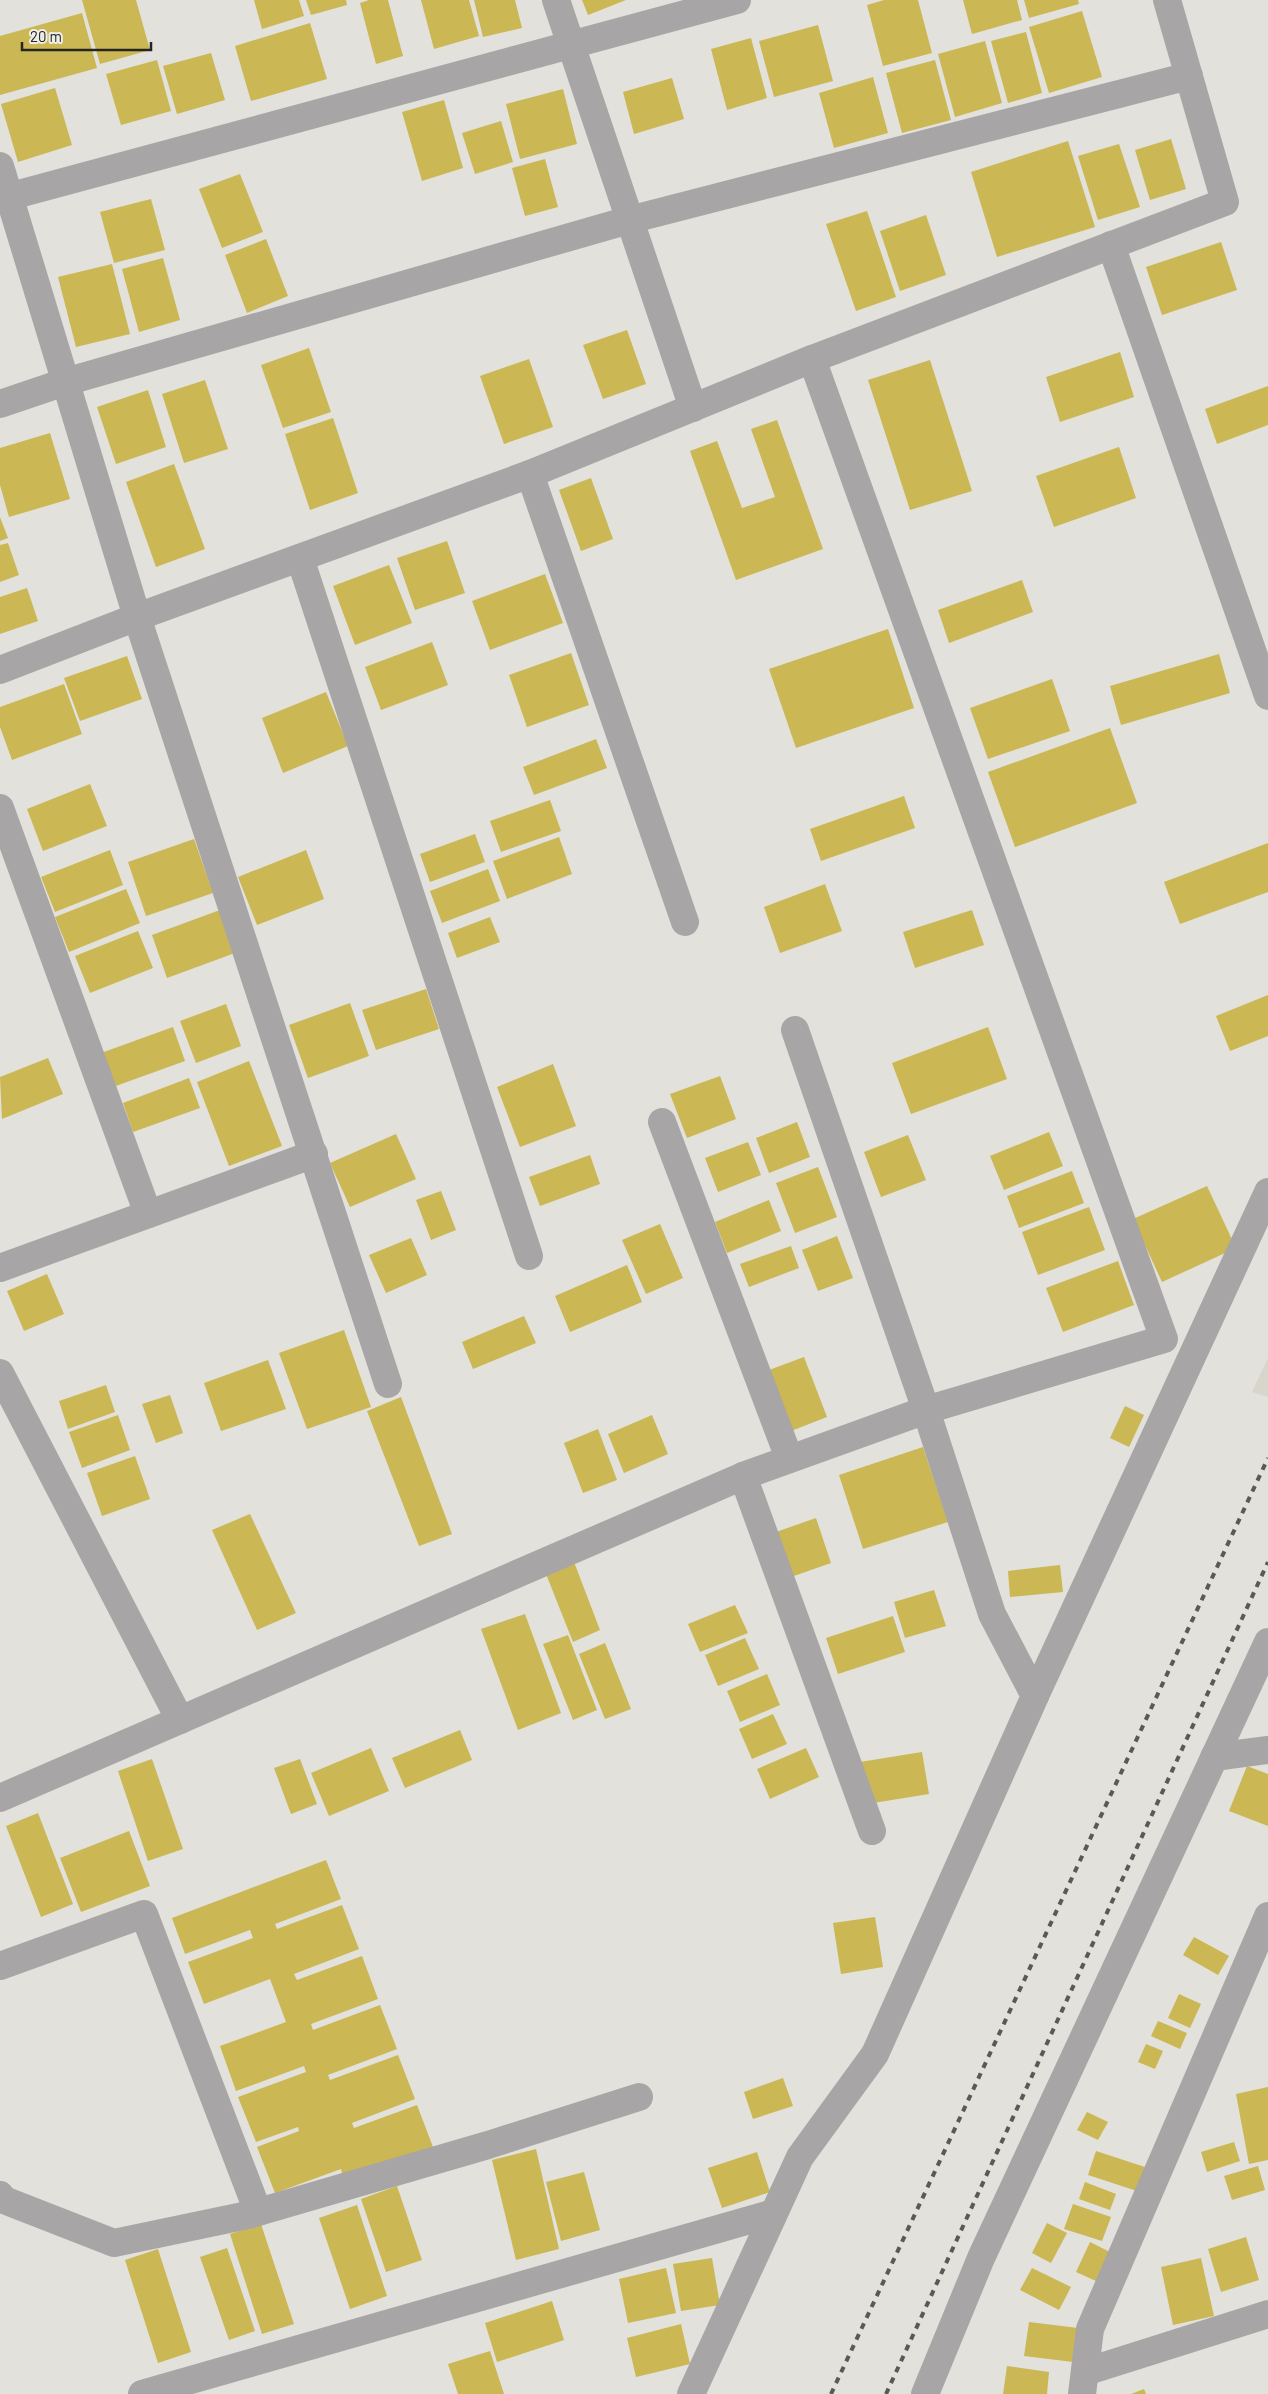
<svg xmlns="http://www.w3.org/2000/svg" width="1268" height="2394" viewBox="0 0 1268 2394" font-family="Barlow,sans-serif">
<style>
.built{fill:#d8d6ca}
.building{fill:#cbb753}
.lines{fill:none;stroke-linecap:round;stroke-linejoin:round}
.minor{stroke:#a8a5a6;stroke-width:28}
.rail{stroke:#595956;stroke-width:4;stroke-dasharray:6 6;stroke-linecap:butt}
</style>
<rect width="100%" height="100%" fill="#e2e1dc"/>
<!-- built -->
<polygon class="built" points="1268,1358 1268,1397 1252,1392"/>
<!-- building -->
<g class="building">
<polygon points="82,0 136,0 150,50 100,64"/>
<polygon points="254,0 299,0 304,16 262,29"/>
<polygon points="306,0 346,0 347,5 311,15"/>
<polygon points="369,0 388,0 403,56 376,64 360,3"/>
<polygon points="421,0 469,0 479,36 434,49"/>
<polygon points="474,0 515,0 522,28 483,37"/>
<polygon points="582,0 626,0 588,15"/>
<polygon points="884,0 918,0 932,53 883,66 867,5"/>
<polygon points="963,0 1017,0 1022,20 972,34"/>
<polygon points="1024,0 1078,0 1079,4 1029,18"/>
<polygon points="1082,11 1102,77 1049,93 1029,27"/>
<polygon points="82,13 97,68 0,95 0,36"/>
<polygon points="310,23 327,79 251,101 235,46"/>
<polygon points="818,25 833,81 774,97 759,41"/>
<polygon points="1026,32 1042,93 1008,103 991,41"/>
<polygon points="751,38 767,98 727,110 711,49"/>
<polygon points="985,41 1002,103 955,117 938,54"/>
<polygon points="211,53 225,100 177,114 163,66"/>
<polygon points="157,60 171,111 121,125 106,74"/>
<polygon points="935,60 951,120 902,133 886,73"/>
<polygon points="873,77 888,133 834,148 819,93"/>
<polygon points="672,78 684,119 634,134 623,92"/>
<polygon points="55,88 72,145 18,162 1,104"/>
<polygon points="563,89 577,144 520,159 506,104"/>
<polygon points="444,100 463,168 422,181 402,112"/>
<polygon points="501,121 513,162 475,174 462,133"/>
<polygon points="1171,139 1186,189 1150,200 1135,150"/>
<polygon points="1068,141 1095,227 997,257 971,172"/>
<polygon points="1119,144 1140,207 1098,220 1078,156"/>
<polygon points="545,159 558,207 525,216 512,168"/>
<polygon points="240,174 263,232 222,248 199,189"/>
<polygon points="151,199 165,250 114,263 100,212"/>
<polygon points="867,211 896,297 856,311 826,224"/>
<polygon points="926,215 946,275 900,291 880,231"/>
<polygon points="266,239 288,296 247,313 225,255"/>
<polygon points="1221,242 1237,290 1162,315 1146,267"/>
<polygon points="163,258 180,320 139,332 122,269"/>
<polygon points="112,264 130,334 76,347 58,277"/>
<polygon points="627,330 646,384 603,399 583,345"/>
<polygon points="309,348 331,412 283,428 261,365"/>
<polygon points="1120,352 1134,397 1060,422 1046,377"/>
<polygon points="529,359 553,427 504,444 480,376"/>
<polygon points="930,360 972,491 910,510 868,380"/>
<polygon points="205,380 228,449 184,463 162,394"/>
<polygon points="1268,386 1268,425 1217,444 1205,409"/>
<polygon points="148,390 166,447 116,464 97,407"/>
<polygon points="333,418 358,493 310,510 285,434"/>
<polygon points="777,420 823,549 736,580 690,451 717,441 742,508 775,497 751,429"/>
<polygon points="50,433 70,499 9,517 0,485 0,448"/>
<polygon points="1119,447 1136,498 1054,527 1036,476"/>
<polygon points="174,464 205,549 156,567 126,482"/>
<polygon points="591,478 613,539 581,551 559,490"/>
<polygon points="0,517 8,538 0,541"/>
<polygon points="447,541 465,593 415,610 397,558"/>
<polygon points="8,543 19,575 0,582 0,545"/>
<polygon points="389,565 412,623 355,645 333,586"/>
<polygon points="545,574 563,623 490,650 472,601"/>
<polygon points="1022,580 1033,612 949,643 938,610"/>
<polygon points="27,588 38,621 0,634 0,597"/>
<polygon points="888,629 914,708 796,748 769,669"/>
<polygon points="432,642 448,685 381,710 365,667"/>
<polygon points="571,653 589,705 527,727 509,675"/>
<polygon points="1219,654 1230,693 1121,725 1110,686"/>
<polygon points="127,656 142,699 80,721 64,678"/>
<polygon points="1052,679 1070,731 988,759 970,708"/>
<polygon points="64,684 82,734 12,760 0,727 0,707"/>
<polygon points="326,692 348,746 283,773 262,718"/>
<polygon points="1110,728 1137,803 1015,847 988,772"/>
<polygon points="596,739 607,768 534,795 523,767"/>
<polygon points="90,784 107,826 43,851 27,809"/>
<polygon points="904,796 915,828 821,861 810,829"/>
<polygon points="550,800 561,831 501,852 490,821"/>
<polygon points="475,834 485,862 430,882 420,854"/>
<polygon points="559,837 572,874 507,899 493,861"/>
<polygon points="194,839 213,893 146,916 128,862"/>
<polygon points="1268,843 1268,892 1180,924 1164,882"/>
<polygon points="110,850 123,885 55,912 41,877"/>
<polygon points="306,850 324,899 257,925 238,877"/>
<polygon points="488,869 500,901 442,923 430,891"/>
<polygon points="825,884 842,931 780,953 764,907"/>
<polygon points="126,889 140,923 69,952 55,917"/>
<polygon points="220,910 235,953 167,978 152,935"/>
<polygon points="972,910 984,945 915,968 903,932"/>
<polygon points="490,917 500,942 457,958 448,933"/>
<polygon points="138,931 153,968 90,993 75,956"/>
<polygon points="426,989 439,1029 376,1050 362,1010"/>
<polygon points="1268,995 1268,1036 1230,1051 1216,1016"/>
<polygon points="350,1003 369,1056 308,1078 289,1025"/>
<polygon points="226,1004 241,1046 196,1063 180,1021"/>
<polygon points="173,1027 185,1061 113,1087 101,1053"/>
<polygon points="988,1027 1007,1079 911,1114 892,1063"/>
<polygon points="48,1058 63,1094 2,1119 0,1077"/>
<polygon points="249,1061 282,1146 229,1166 197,1082"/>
<polygon points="553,1064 576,1126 520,1147 497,1087"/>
<polygon points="720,1076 736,1119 687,1138 670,1094"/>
<polygon points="189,1078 200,1108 133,1132 123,1103"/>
<polygon points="797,1122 810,1157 769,1173 756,1138"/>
<polygon points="1049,1132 1063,1166 1004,1190 990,1156"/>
<polygon points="396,1134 416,1179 350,1207 330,1163"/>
<polygon points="908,1135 926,1180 881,1197 864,1152"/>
<polygon points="748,1142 761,1175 718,1192 705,1158"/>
<polygon points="590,1155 600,1184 540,1206 529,1177"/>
<polygon points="818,1167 837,1217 795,1233 776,1183"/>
<polygon points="1072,1171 1084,1203 1019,1228 1007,1196"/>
<polygon points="1207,1186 1236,1248 1162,1282 1133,1219"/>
<polygon points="441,1191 456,1230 431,1240 416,1200"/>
<polygon points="769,1200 781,1231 727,1253 715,1222"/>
<polygon points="1089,1207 1105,1250 1038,1275 1022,1232"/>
<polygon points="660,1224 683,1278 646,1294 622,1240"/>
<polygon points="837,1236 853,1278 818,1291 802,1250"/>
<polygon points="411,1238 427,1275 386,1293 369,1255"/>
<polygon points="791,1246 799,1268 749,1287 740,1264"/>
<polygon points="1118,1261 1134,1305 1063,1332 1046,1288"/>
<polygon points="627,1265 642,1302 570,1332 555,1296"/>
<polygon points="47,1274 64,1314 24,1331 7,1291"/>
<polygon points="524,1316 536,1343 473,1369 462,1342"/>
<polygon points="344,1330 371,1407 307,1429 279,1353"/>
<polygon points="804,1357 827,1417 791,1431 769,1370"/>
<polygon points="268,1360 286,1409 221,1431 204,1383"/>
<polygon points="106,1385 115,1412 68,1429 59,1401"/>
<polygon points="170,1395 183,1433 156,1443 142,1404"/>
<polygon points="401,1397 452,1534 419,1546 367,1411"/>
<polygon points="1125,1406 1144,1415 1129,1447 1110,1438"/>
<polygon points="118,1415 130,1450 82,1468 69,1432"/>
<polygon points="652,1415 668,1454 624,1473 608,1434"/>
<polygon points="598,1429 617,1480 583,1493 564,1443"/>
<polygon points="923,1447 948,1522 863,1549 839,1475"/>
<polygon points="135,1456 150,1499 102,1516 87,1473"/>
<polygon points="250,1514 296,1613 257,1630 212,1530"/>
<polygon points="816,1518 831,1563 791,1577 776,1532"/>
<polygon points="574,1562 600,1630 573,1642 546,1574"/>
<polygon points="1060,1565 1063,1592 1010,1597 1008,1571"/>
<polygon points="934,1590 946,1626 905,1638 894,1602"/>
<polygon points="735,1605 748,1633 700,1652 688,1624"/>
<polygon points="525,1614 561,1713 518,1730 481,1629"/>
<polygon points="893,1616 905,1652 838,1674 826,1638"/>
<polygon points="568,1635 597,1710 573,1720 543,1644"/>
<polygon points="745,1638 759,1669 718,1686 705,1655"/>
<polygon points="605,1643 631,1709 605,1719 579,1654"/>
<polygon points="767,1674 780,1705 740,1722 727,1691"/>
<polygon points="773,1714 787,1744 752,1759 739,1729"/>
<polygon points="460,1730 472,1760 405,1788 392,1758"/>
<polygon points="371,1748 389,1791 329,1816 311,1773"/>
<polygon points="806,1748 819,1777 770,1799 757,1769"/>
<polygon points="922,1752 929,1794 867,1804 860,1762"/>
<polygon points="152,1759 183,1849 148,1861 118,1771"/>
<polygon points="300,1759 317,1804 291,1814 274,1768"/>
<polygon points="1247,1766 1268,1774 1268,1826 1229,1811"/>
<polygon points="38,1813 73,1904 41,1917 6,1826"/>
<polygon points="129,1831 150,1886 81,1912 60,1858"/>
<polygon points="326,1860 341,1899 275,1924 277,1929 342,1905 359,1949 294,1974 297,1980 362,1956 378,1999 311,2024 313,2030 380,2005 397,2049 328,2075 330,2080 398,2055 415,2099 352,2123 354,2128 417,2105 433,2147 344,2181 341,2169 275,2193 257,2147 299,2131 298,2127 256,2142 238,2097 306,2072 304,2066 236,2091 220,2046 286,2022 270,1979 204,2004 188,1962 253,1938 250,1930 185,1954 172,1918"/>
<polygon points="875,1917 883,1967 841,1974 833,1923"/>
<polygon points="1194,1937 1229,1956 1218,1975 1183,1955"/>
<polygon points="1179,1994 1201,2004 1190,2028 1168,2018"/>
<polygon points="1158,2021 1187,2033 1180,2049 1151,2036"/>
<polygon points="1146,2044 1163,2051 1155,2069 1138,2062"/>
<polygon points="783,2078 793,2106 753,2119 744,2092"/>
<polygon points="1268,2087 1268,2160 1249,2164 1236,2094"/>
<polygon points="1087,2112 1108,2122 1098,2140 1077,2130"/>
<polygon points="1234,2142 1240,2161 1207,2172 1201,2152"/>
<polygon points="536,2149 559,2249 516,2260 492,2160"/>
<polygon points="1096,2151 1148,2168 1140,2192 1088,2175"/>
<polygon points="757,2152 770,2192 722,2208 708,2168"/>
<polygon points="1258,2166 1265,2190 1232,2200 1224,2176"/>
<polygon points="584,2172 600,2230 561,2241 546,2182"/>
<polygon points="1085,2182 1116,2194 1110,2210 1079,2199"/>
<polygon points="397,2186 422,2260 386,2272 361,2199"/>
<polygon points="1073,2204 1111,2217 1102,2241 1064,2229"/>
<polygon points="357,2205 387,2296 350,2309 319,2218"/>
<polygon points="1047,2223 1067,2233 1051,2263 1032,2253"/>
<polygon points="261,2224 294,2324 262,2334 230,2234"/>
<polygon points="1246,2237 1259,2280 1221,2292 1208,2249"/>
<polygon points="1090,2242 1110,2252 1096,2281 1076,2272"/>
<polygon points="227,2248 255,2331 229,2340 200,2257"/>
<polygon points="158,2249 191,2352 158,2363 125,2260"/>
<polygon points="712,2258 720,2305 681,2311 673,2264"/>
<polygon points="1201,2258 1214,2316 1173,2325 1161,2267"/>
<polygon points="666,2268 676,2313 628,2323 619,2279"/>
<polygon points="1032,2268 1071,2287 1059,2310 1020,2290"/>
<polygon points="552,2301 564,2340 497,2362 485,2323"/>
<polygon points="1029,2322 1078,2328 1073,2362 1024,2356"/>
<polygon points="681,2324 690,2364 636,2377 627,2338"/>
<polygon points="490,2351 504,2394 458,2394 448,2364"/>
<polygon points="1007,2366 1049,2372 1047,2394 1003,2394"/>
<polygon points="1144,2389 1146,2394 1131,2394"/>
</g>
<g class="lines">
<!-- minor -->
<g class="minor">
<polyline points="556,0 693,408"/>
<polyline points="0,166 137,617 388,1384"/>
<polyline points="0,199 737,0"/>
<polyline points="1111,245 1268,696"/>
<polyline points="0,404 65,382 629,220 1189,76"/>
<polyline points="530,474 685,922"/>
<polyline points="300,558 529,1256"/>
<polyline points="0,670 137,617 530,474 812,359 1225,202 1167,0"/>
<polyline points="0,808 148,1214"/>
<polyline points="662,1122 789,1458"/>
<polyline points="0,1268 314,1154"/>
<polyline points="0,1373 180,1720"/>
<polyline points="743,1476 872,1831"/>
<polyline points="1035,1696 1268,1192"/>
<polyline points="1214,1757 1268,1750"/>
<polyline points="0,1798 743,1476 926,1410 1164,1339 812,359"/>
<polyline points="0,1966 144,1914 258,2212"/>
<polyline points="0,2195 4,2200 114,2243 248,2215 488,2145 639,2097"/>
<polyline points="1085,2372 1268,2314"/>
<polyline points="142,2394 774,2213"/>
<polyline points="691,2394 800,2157 875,2054 1035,1696 992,1614 926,1410 795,1030"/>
<polyline points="925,2394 981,2258 1268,1642"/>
<polyline points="1082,2394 1090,2329 1268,1916"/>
</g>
<!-- rail -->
<g class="rail">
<polyline points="831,2394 1268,1458"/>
<polyline points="886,2394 1268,1562"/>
</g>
</g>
<!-- scale -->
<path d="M22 42v8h129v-8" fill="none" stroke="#252523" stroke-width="2.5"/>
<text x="30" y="42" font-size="15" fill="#252523" stroke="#efefe9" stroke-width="4" paint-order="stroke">20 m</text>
</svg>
